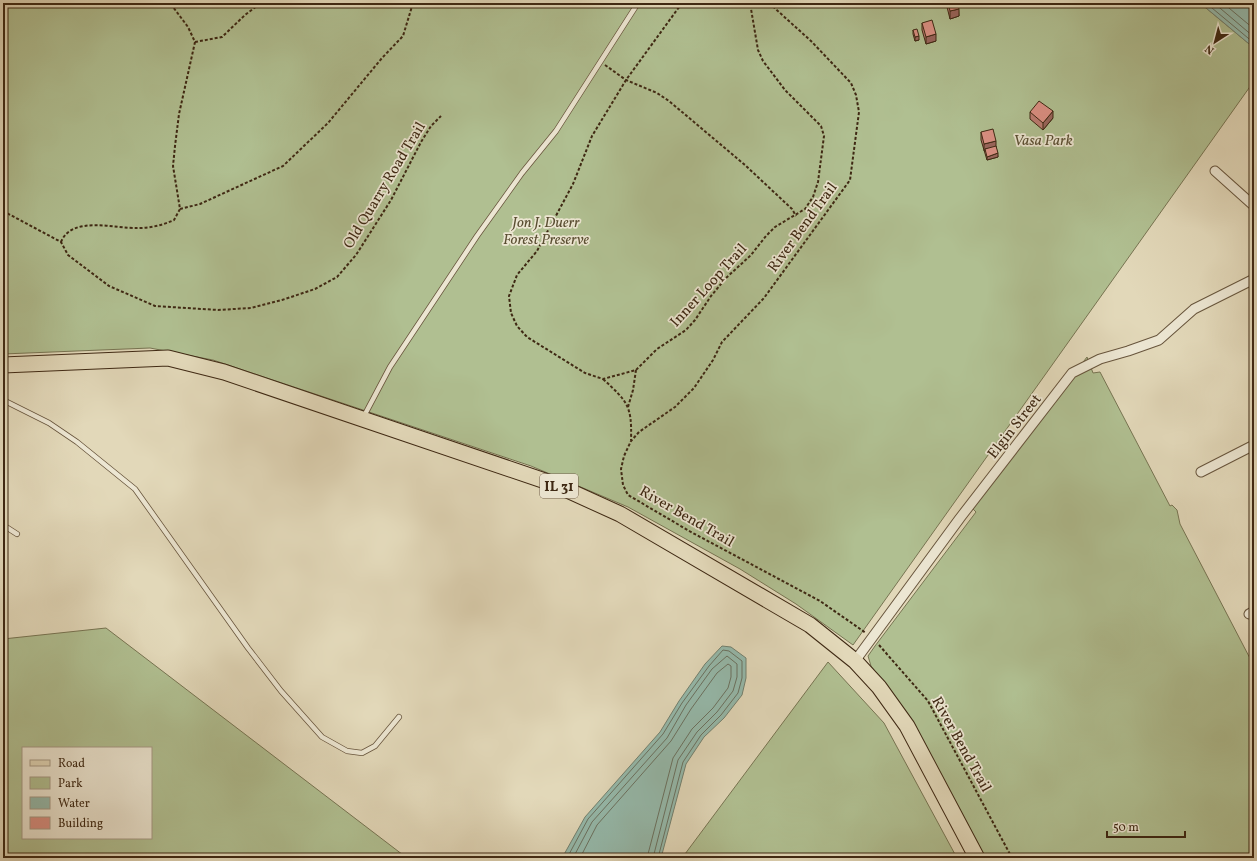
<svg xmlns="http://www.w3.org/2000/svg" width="1257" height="861" viewBox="0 0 1257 861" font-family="Vollkorn,serif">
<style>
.green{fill:#b0bf91;stroke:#777452;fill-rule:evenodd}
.water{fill:#95baac;stroke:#72806f}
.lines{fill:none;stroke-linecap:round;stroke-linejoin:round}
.shore{stroke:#6a7160;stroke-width:1}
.lane-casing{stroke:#67543c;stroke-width:6}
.street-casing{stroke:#67543c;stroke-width:11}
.primary-casing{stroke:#3e2813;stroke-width:17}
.path{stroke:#3e2813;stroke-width:2;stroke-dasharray:3 2;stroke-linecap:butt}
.lane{stroke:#ece6d2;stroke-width:4.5}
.street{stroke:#ece6d2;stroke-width:9}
.primary{stroke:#e2d8b9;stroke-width:15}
.wall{fill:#bc7c72;stroke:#3e2813}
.shaded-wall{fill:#99655c;stroke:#3e2813}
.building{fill:#db9084;stroke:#3e2813}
.labels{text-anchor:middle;stroke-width:3.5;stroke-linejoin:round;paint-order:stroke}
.shield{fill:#ece6d2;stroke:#72614c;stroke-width:1}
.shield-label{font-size:14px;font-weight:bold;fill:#3e2813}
.park-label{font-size:15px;font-style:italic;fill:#5a4e32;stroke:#ece6d2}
.street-label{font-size:15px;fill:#3e2813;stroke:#ece6d2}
</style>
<rect width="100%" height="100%" fill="#e2d8b9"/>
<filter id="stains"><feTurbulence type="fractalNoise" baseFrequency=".005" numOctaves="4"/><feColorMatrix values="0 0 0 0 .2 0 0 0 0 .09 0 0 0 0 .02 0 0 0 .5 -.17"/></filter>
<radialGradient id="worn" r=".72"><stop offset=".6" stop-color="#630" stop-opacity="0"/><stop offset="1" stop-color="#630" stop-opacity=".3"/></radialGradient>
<!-- green -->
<g class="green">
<polygon points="3,3 1200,3 1254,48 1254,81 853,645 796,604 740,569 628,507 531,466 213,360 150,348 3,354"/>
<polygon points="1087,357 1093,373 1100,372 1170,506 1172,505 1177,510 1180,524 1254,666 1254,858 985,858 899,703 871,666 868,656 875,646 976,512 972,508"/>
<path d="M106,628L407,858H3V639ZM23,748H151V838H23Z"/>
<polygon points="828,662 884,723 957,858 682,858"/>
</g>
<!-- water -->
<g class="water">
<polygon points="1200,3 1254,3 1254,48"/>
<polygon points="722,646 731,647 746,658 746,678 742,695 724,718 704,737 686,764 661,858 562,858 585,817 660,732 679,701 705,664"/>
</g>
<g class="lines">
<!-- shore -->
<g class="shore">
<polyline points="1206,3 1254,43"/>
<polyline points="1214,3 1254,37"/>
<polyline points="1223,3 1254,29"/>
<polyline points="567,858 588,819 663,734 682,703 709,666 723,650 729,651 742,661 742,678 738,693 721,715 701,735 683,762 658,858"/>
<polyline points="573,858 592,822 667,738 686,705 712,669 727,656 737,664 737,677 733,691 717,712 697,732 678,760 653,858"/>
<polyline points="580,858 597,825 671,741 691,709 717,673 728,664 731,666 731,677 728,688 713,708 692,729 673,758 647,858"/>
</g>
<!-- lane casing -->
<g class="lane-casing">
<g id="lane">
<polyline points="3,400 49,423 77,442 135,489 248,648 281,691 322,737 347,751 362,753 375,746 399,717"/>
<polyline points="363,418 390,367 477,236 522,173 556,131 638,3"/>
<polyline points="3,525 17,534"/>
</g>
</g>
<!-- street casing -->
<g class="street-casing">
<g id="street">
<polyline points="1215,171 1254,206"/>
<polyline points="1201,472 1254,445"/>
<polyline points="1249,614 1254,611"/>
<polyline points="855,661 960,518 1072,373 1100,359 1128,351 1159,340 1194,309 1254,279"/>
</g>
</g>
<!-- primary casing -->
<g class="primary-casing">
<polyline id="primary" points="3,365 168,358 224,372 554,484 620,514 810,625 855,661 879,687 907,726 977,858"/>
</g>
<!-- path -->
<g class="path">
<polyline points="682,3 626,80 592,136 573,184 537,251 517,275 509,296 511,313 517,326 527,337 585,373 603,379 636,370 657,349 686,330 695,320 711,296 726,278 751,255 766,236 775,227 805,209 813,197 818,182 824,136 821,126 785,90 763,61 758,50 750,3"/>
<polyline points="769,3 811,41 851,83 856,95 859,112 850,180 764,298 722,342 713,360 694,388 675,407 639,432 631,441 624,456 621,469 623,485 628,495 691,532 820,601 866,633"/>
<polyline points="195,42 222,37 245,15 261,3"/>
<polyline points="605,65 626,80 657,93 669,101 745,165 792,209 796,216"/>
<polyline points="180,209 200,204 283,166 328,123 382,58 403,36 413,3"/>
<polyline points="3,211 61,242 68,255 109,286 155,306 218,310 251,308 282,300 315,289 337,277 356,255 391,200 421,142 431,126 441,116"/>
<path d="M61,242C72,215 115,229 138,228C151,228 163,225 174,220L180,209L173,166L175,146L179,114L195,42L188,27L170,3"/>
<path d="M603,379C628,402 632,406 631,440"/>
<polyline points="628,407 633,390 636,370"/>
<polyline points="879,645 928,701 1012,858"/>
</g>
<!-- lane -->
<use href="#lane" class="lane"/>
<!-- street -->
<use href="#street" class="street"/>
<!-- primary -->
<use href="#primary" class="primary"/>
</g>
<!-- wall -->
<g class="wall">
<polygon points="946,3 958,3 959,16 950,19"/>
<polygon points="922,23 936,41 926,44 922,30"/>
<polygon points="913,30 919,40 915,41 913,34"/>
<polygon points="1030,112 1053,118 1043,130 1030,119"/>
<polygon points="981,132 996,146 998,157 987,160 981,140"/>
</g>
<!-- shaded-wall -->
<g class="shaded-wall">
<polygon points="959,9 959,16 950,19 950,11"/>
<polygon points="936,34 936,41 926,44 926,37"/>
<polygon points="919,36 919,40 915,41 915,37"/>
<polygon points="1053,111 1053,118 1043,130 1043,123"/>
<polygon points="996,141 996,148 985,149 985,151 984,151 984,144"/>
<polygon points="998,153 998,157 987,160 987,157"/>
</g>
<!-- building -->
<g class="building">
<polygon points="948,3 958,3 959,9 950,11"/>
<polygon points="932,20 936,34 926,37 922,23"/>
<polygon points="917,29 919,36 915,37 913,30"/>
<polygon points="1039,101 1053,111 1043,123 1030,112"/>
<polygon points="993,129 996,141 984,144 981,132"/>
<polygon points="996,146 998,153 987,157 985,149"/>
</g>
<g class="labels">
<!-- shield labels -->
<rect class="shield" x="540" y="474" width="38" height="24" rx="3"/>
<g class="shield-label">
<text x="559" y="491">IL 31</text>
</g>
<!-- park labels -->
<g class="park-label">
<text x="1043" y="145">Vasa Park</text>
<text x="546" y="227">Jon J. Duerr<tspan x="546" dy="17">Forest Preserve</tspan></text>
</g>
<!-- street labels -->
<g class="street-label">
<text transform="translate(384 185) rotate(-59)" y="5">Old Quarry Road Trail</text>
<text transform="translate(802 227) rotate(-54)" y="5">River Bend Trail</text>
<text transform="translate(708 285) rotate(-48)" y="5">Inner Loop Trail</text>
<text transform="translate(1014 426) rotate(-52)" y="5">Elgin Street</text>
<text transform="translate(687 516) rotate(30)" y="5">River Bend Trail</text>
<text transform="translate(962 744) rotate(61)" y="5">River Bend Trail</text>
</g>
</g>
<!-- margin -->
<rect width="1257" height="861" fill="none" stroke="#e2d8b9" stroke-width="16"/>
<rect x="4" y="4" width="1249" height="853" fill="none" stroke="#3e2813" stroke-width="2"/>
<rect x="8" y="8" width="1241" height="845" fill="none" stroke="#3e2813"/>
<!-- legend -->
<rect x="22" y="747" width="130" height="92" fill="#ece6d2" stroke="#a69a86"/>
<rect x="30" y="760" width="20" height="6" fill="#e2d8b9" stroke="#a69a86"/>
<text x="58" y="767" font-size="12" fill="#3e2813">Road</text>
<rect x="30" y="777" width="20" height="12" fill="#b0bf91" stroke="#a69a86"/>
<text x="58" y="787" font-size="12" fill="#3e2813">Park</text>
<rect x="30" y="797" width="20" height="12" fill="#95baac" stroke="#a69a86"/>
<text x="58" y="807" font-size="12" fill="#3e2813">Water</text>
<rect x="30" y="817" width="20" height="12" fill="#db9084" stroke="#a69a86"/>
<text x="58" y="827" font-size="12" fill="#3e2813">Building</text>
<!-- north arrow -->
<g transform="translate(1215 42) rotate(216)" stroke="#ece6d2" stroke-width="3" paint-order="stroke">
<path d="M0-3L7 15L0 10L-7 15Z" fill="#3e2813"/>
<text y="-6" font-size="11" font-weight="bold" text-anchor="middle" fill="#3e2813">N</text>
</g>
<!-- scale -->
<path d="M1107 831v6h78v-6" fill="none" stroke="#3e2813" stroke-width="2"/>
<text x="1113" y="831" font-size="12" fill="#3e2813" stroke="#ece6d2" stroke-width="3" paint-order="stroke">50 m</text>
<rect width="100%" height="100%" filter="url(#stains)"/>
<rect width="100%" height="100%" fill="url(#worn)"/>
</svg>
